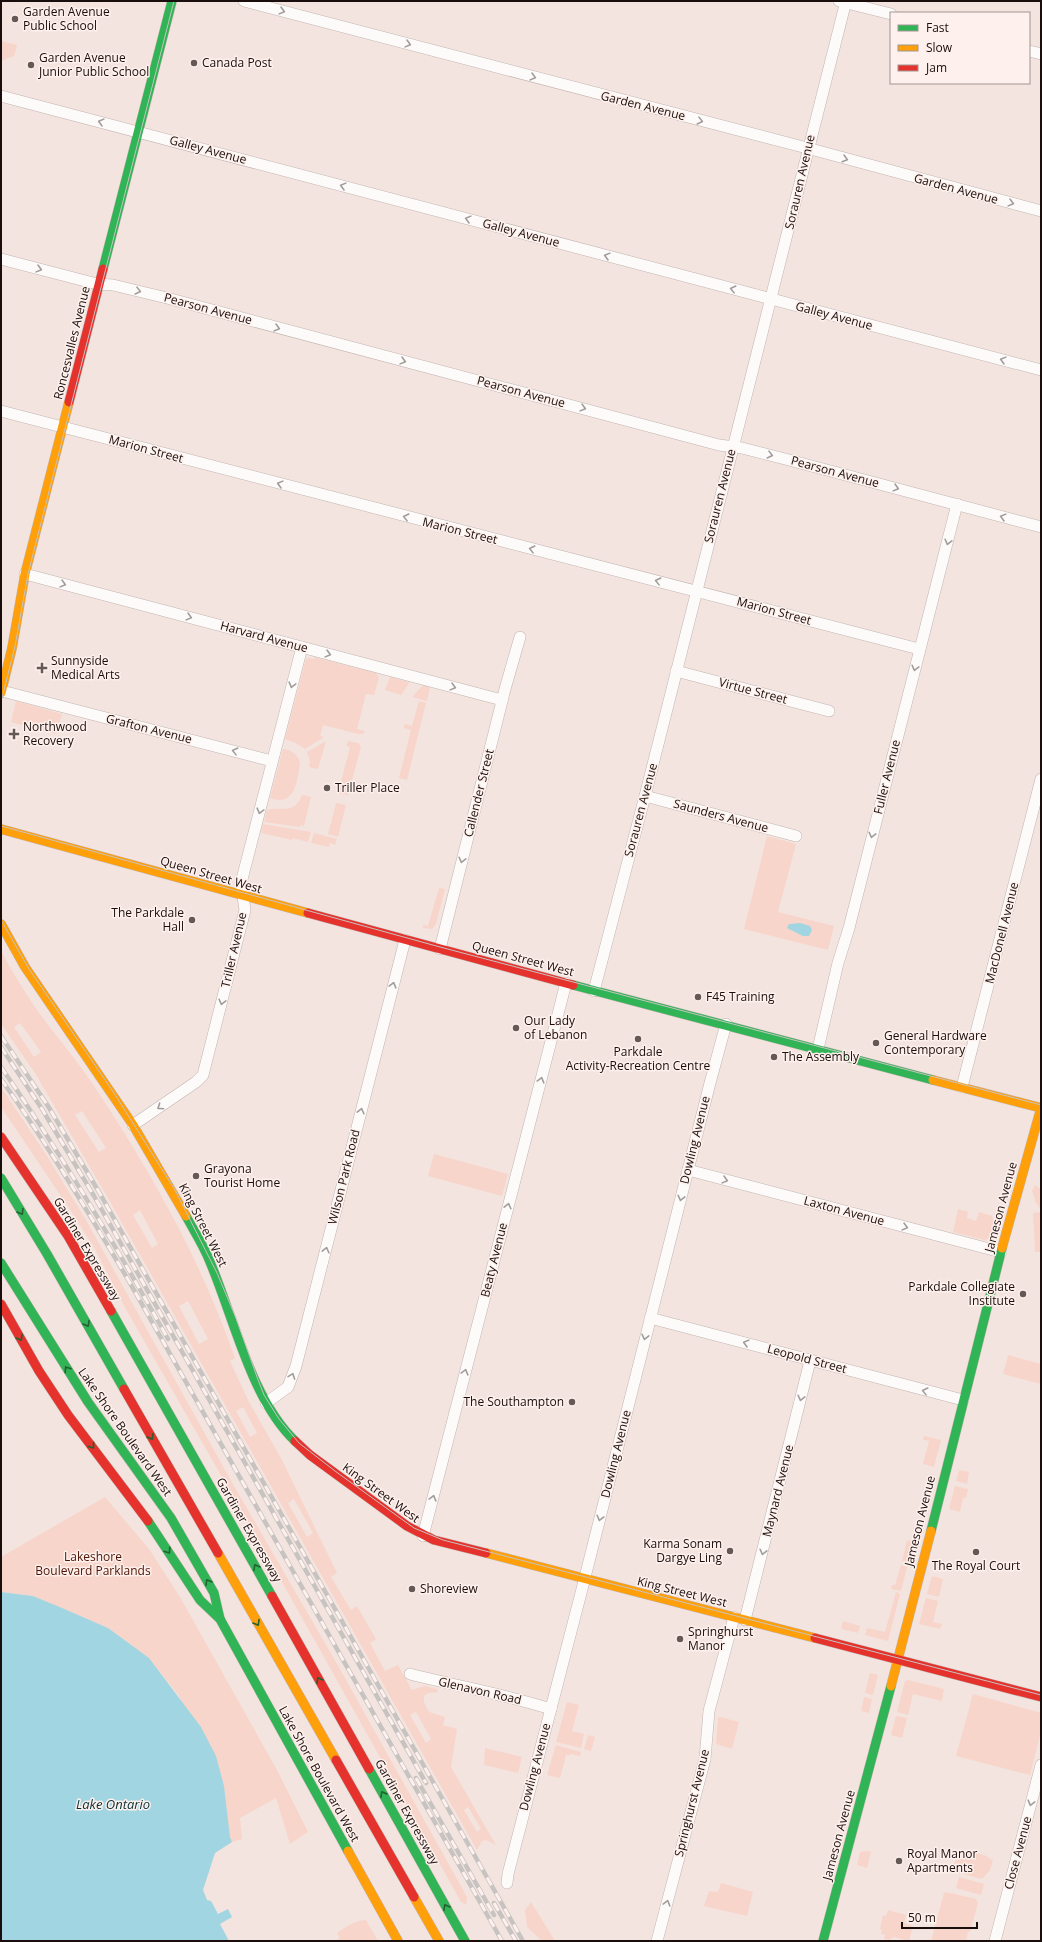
<svg xmlns="http://www.w3.org/2000/svg" width="1042" height="1942" viewBox="0 0 1042 1942" font-family="'Open Sans',sans-serif">
<style>
.green{fill:#f8d5ca;fill-rule:evenodd}
.water{fill:#a1d5e1}
.lines{fill:none;stroke-linecap:round;stroke-linejoin:round}
.street-casing{stroke:#c2b4b0;stroke-width:12}
.fast-casing{stroke:#c2b4b0;stroke-width:10}
.slow-casing{stroke:#c2b4b0;stroke-width:10}
.jam-casing{stroke:#c2b4b0;stroke-width:10}
.street{stroke:#fdfbfa;stroke-width:11}
.fast{stroke:#30b455;stroke-width:9}
.slow{stroke:#ff9f0a;stroke-width:9}
.jam{stroke:#e5322d;stroke-width:9}
.tram{stroke:#c7c3c1;stroke-width:1}
.rail-casing{stroke:#c7c3c1;stroke-width:4.5}
.rail{stroke:#fef0ec;stroke-width:3;stroke-dasharray:9;stroke-linecap:butt}
.oneway{stroke:#a29c9a}
.oneway2{stroke:#246130}
.poi-dot{fill:#655955;stroke:#fef0ec;stroke-width:1.5}
.labels{text-anchor:middle;stroke-width:3;stroke-linejoin:round;paint-order:stroke}
.poi-label{font-size:12px;fill:#190e0b;stroke:#fef0ec;text-anchor:start}
.street-label{font-size:12px;fill:#190e0b;stroke:#fef0ec}
.park-label{font-size:12px;fill:#4d1303;stroke:#fef0ec}
.water-label{font-size:13px;font-style:italic;fill:#083039;stroke:#fef0ec}
</style>
<rect width="100%" height="100%" fill="#f3e4df"/>
<!-- green -->
<g class="green">
<polygon points="1,41 17,45 14,56 1,61"/>
<polygon points="314,657 376,673 379,678 374,695 366,694 357,729 365,731 363,734 358,734 323,725 320,736 324,737 305,749 296,743 285,739 306,659 309,658 314,659"/>
<polygon points="390,677 409,682 408,685 401,695 385,690"/>
<polygon points="423,685 430,687 427,701 412,697"/>
<polygon points="16,701 62,714 56,734 11,722"/>
<polygon points="419,701 426,703 407,780 399,778 411,730 404,728 404,724 412,726"/>
<polygon points="326,741 318,769 309,767 310,761 307,752"/>
<polygon points="348,741 358,743 361,747 348,795 338,793 350,747 346,746"/>
<path d="M283,749C291,750 298,754 300,763C297,782 295,807 270,798Z"/>
<path d="M302,795L311,797L304,826L301,825L300,827L264,822L267,810C281,806 295,815 302,795Z"/>
<polygon points="336,803 346,805 338,837 328,834"/>
<polygon points="263,824 311,832 308,842 293,838 292,840 261,833"/>
<polygon points="314,833 337,839 335,845 330,843 329,847 311,843"/>
<polygon points="767,836 796,844 778,912 834,926 828,950 744,929"/>
<polygon points="439,888 445,889 436,924 432,929 423,928 423,925 428,926"/>
<path d="M1,951C9,966 18,981 27,995C46,1025 70,1051 90,1080C149,1168 200,1258 235,1358L230,1361L249,1402L282,1460L337,1573L331,1577L351,1610L357,1606L376,1639L370,1643L385,1671L398,1665L412,1690L425,1686L437,1689L438,1692L428,1693L424,1696V1702L429,1712L445,1717L443,1725L457,1729L451,1767L496,1845L486,1840L482,1841L477,1850L101,1186L35,1073L1,1024ZM20,1023L41,1052L34,1057L14,1027ZM82,1111L106,1148L99,1152L75,1115ZM140,1210L158,1244L152,1248L133,1215ZM188,1301L208,1339L199,1344L179,1306ZM243,1407L257,1433L250,1437L236,1411ZM294,1499L313,1533L307,1537L288,1503ZM416,1712L431,1739L426,1743L410,1715ZM468,1807L481,1829L477,1832L464,1810Z"/>
<polygon points="1,1087 47,1156 86,1220 234,1486 340,1669 467,1897 466,1905 461,1902 278,1575 123,1304 96,1251 71,1211 1,1107"/>
<polygon points="434,1154 508,1174 502,1196 428,1176"/>
<polygon points="1035,1185 1041,1189 1041,1209 1036,1203 1032,1191"/>
<polygon points="958,1209 968,1212 967,1218 976,1221 979,1212 992,1216 995,1225 992,1237 985,1240 953,1232"/>
<polygon points="1041,1212 1041,1252 1035,1252 1033,1213"/>
<polygon points="1008,1355 1041,1364 1041,1384 1003,1374"/>
<polygon points="924,1436 941,1440 934,1467 923,1464 929,1441 923,1440"/>
<polygon points="959,1470 969,1472 967,1484 956,1481"/>
<polygon points="955,1486 968,1489 966,1498 963,1498 960,1512 949,1509"/>
<polygon points="105,1497 149,1549 180,1597 277,1770 308,1832 290,1844 276,1798 240,1818 242,1839 232,1842 179,1696 149,1658 108,1628 33,1596 1,1592 1,1557"/>
<polygon points="907,1540 914,1542 909,1563 902,1561"/>
<polygon points="901,1565 907,1567 901,1591 891,1589 892,1585 895,1585"/>
<polygon points="932,1576 943,1579 939,1597 927,1594"/>
<polygon points="896,1592 900,1594 888,1641 865,1635 867,1628 885,1632"/>
<polygon points="926,1598 938,1601 933,1622 942,1624 940,1629 919,1624"/>
<polygon points="843,1621 860,1626 858,1633 841,1629"/>
<polygon points="870,1673 878,1675 873,1695 865,1693"/>
<polygon points="908,1680 944,1689 942,1701 913,1694 908,1715 897,1712 905,1681"/>
<polygon points="973,1694 1041,1713 1041,1731 1030,1775 956,1756"/>
<polygon points="864,1697 872,1699 869,1713 861,1711"/>
<polygon points="567,1702 579,1705 572,1731 584,1734 581,1748 556,1742"/>
<polygon points="896,1716 907,1718 902,1738 891,1735"/>
<polygon points="720,1717 739,1722 732,1749 716,1744 718,1718"/>
<polygon points="588,1735 595,1737 591,1751 584,1749"/>
<polygon points="556,1745 581,1752 580,1756 570,1754 569,1756 566,1755 560,1778 547,1775"/>
<polygon points="485,1748 522,1757 518,1773 484,1765"/>
<polygon points="966,1850 987,1856 990,1859 993,1860 990,1870 982,1879 956,1872 953,1869 955,1861"/>
<polygon points="869,1851 871,1852 867,1868 857,1865 860,1852"/>
<polygon points="959,1877 984,1884 981,1895 956,1888"/>
<polygon points="721,1883 753,1892 747,1916 704,1906 709,1891 718,1892"/>
<polygon points="946,1892 976,1899 978,1903 970,1932 968,1932 966,1941 931,1941 944,1893"/>
<polygon points="531,1902 555,1941 542,1941 527,1927 525,1910"/>
<polygon points="888,1910 906,1915 904,1923 913,1926 909,1941 894,1937 889,1940 884,1939 885,1935 881,1934 882,1930 880,1929 883,1915 886,1916"/>
<path d="M366,1920L378,1941H335L340,1938L337,1933C347,1926 354,1921 366,1920Z"/>
</g>
<!-- water -->
<g class="water">
<polygon points="800,923 810,926 812,930 809,936 803,936 787,928 789,924"/>
<polygon points="1,1592 33,1596 62,1608 108,1628 149,1658 201,1727 216,1756 224,1786 230,1837 232,1842 215,1853 203,1890 207,1900 211,1901 218,1914 228,1909 232,1917 220,1924 229,1941 1,1941"/>
</g>
<g class="lines">
<!-- street casing -->
<g class="street-casing">
<g id="street">
<polyline points="244,1 807,148 1041,211"/>
<polyline points="839,1 891,14"/>
<polyline points="1029,51 1041,54"/>
<polyline points="1,96 1041,370"/>
<polyline points="1,259 97,284 113,285 167,298 719,445 742,448 789,460 1041,527"/>
<polyline points="1,411 919,649"/>
<polyline points="25,574 502,700"/>
<polyline points="676,671 829,711"/>
<polyline points="2,691 272,761"/>
<polyline points="645,796 796,836"/>
<polyline points="440,949 505,689 520,637"/>
<polyline points="594,991 645,796 846,1"/>
<polyline points="818,1049 838,963 849,928 957,504"/>
<polyline points="962,1087 1041,779"/>
<polyline points="133,1125 196,1082 203,1075 245,910 241,883 302,647"/>
<polyline points="688,1170 1001,1252"/>
<polyline points="650,1318 963,1400"/>
<polyline points="266,1403 288,1387 296,1366 405,940"/>
<polyline points="423,1536 566,983"/>
<polyline points="745,1620 810,1361"/>
<path d="M410,1674C457,1686 504,1694 551,1709"/>
<polyline points="507,1883 508,1874 581,1593 710,1083 726,1024"/>
<polyline points="657,1941 705,1759 709,1711 734,1617"/>
<polyline points="995,1941 1041,1765"/>
</g>
</g>
<!-- fast casing -->
<g class="fast-casing">
<g id="fast">
<polyline points="103,269 172,1"/>
<polyline points="573,985 933,1080"/>
<polyline points="1,1178 47,1254 124,1389"/>
<path d="M186,1216C194,1231 204,1246 210,1262C234,1318 251,1399 295,1441"/>
<polyline points="1,1263 88,1402 171,1518 214,1593 220,1619"/>
<polyline points="111,1311 272,1596"/>
<polyline points="148,1521 200,1600 220,1619 348,1851"/>
<polyline points="931,1531 1002,1248"/>
<polyline points="369,1769 465,1941"/>
<polyline points="823,1941 891,1686"/>
</g>
</g>
<!-- slow casing -->
<g class="slow-casing">
<g id="slow">
<polyline points="1,693 12,648 25,574 69,402"/>
<polyline points="1,829 308,913"/>
<polyline points="1,924 25,967 133,1125 186,1216"/>
<polyline points="933,1080 1041,1108"/>
<polyline points="1002,1248 1041,1108"/>
<polyline points="218,1553 336,1760"/>
<polyline points="486,1553 815,1638"/>
<polyline points="891,1686 931,1531"/>
<polyline points="348,1851 398,1941"/>
<polyline points="414,1897 439,1941"/>
</g>
</g>
<!-- jam casing -->
<g class="jam-casing">
<g id="jam">
<polyline points="69,402 103,269"/>
<polyline points="308,913 573,985"/>
<polyline points="1,1137 68,1236 111,1311"/>
<polyline points="1,1304 39,1371 68,1415 148,1521"/>
<polyline points="124,1389 218,1553"/>
<polyline points="295,1441 310,1455 407,1526 434,1540 486,1553"/>
<polyline points="272,1596 369,1769"/>
<polyline points="815,1638 1041,1697"/>
<polyline points="336,1760 414,1897"/>
</g>
</g>
<!-- street -->
<use href="#street" class="street"/>
<!-- fast -->
<use href="#fast" class="fast"/>
<!-- slow -->
<use href="#slow" class="slow"/>
<!-- jam -->
<use href="#jam" class="jam"/>
<!-- tram -->
<g class="tram">
<polyline points="1,702 15,646 28,574 174,1"/>
<polyline points="1,826 440,947 1041,1105"/>
<polyline points="1,920 29,969 114,1093 175,1190 217,1273 236,1318 257,1377 264,1395 279,1419 299,1443 335,1471 414,1528 443,1540 1041,1695"/>
</g>
<!-- rail casing -->
<g class="rail-casing">
<g id="rail">
<polyline points="1,1036 48,1106 99,1192 523,1941"/>
<polyline points="1,1047 42,1109 94,1196 426,1783"/>
<path d="M1,1067C62,1155 116,1246 168,1339"/>
<path d="M1,1079C48,1145 89,1213 130,1283L502,1941"/>
<polyline points="416,1778 494,1915"/>
<polyline points="494,1903 516,1941"/>
</g>
</g>
<!-- rail -->
<use href="#rail" class="rail"/>
</g>
<!-- one-way arrows -->
<defs><path id="oneway-chevron" d="M-2-3.5L2.5 0L-2 3.5" fill="none" stroke-width="1.6" stroke-linecap="round" stroke-linejoin="round"/></defs>
<g class="oneway">
<use href="#oneway-chevron" transform="translate(282 11) rotate(15)"/>
<use href="#oneway-chevron" transform="translate(408 44) rotate(15)"/>
<use href="#oneway-chevron" transform="translate(533 77) rotate(15)"/>
<use href="#oneway-chevron" transform="translate(700 121) rotate(14)"/>
<use href="#oneway-chevron" transform="translate(101 122) rotate(-165)"/>
<use href="#oneway-chevron" transform="translate(845 159) rotate(16)"/>
<use href="#oneway-chevron" transform="translate(343 186) rotate(-165)"/>
<use href="#oneway-chevron" transform="translate(1011 203) rotate(15)"/>
<use href="#oneway-chevron" transform="translate(468 219) rotate(-165)"/>
<use href="#oneway-chevron" transform="translate(607 256) rotate(-165)"/>
<use href="#oneway-chevron" transform="translate(39 269) rotate(15)"/>
<use href="#oneway-chevron" transform="translate(733 289) rotate(-166)"/>
<use href="#oneway-chevron" transform="translate(138 291) rotate(14)"/>
<use href="#oneway-chevron" transform="translate(277 328) rotate(15)"/>
<use href="#oneway-chevron" transform="translate(1003 360) rotate(-165)"/>
<use href="#oneway-chevron" transform="translate(403 361) rotate(15)"/>
<use href="#oneway-chevron" transform="translate(583 408) rotate(15)"/>
<use href="#oneway-chevron" transform="translate(770 455) rotate(14)"/>
<use href="#oneway-chevron" transform="translate(280 484) rotate(-165)"/>
<use href="#oneway-chevron" transform="translate(896 488) rotate(15)"/>
<use href="#oneway-chevron" transform="translate(406 517) rotate(-166)"/>
<use href="#oneway-chevron" transform="translate(1003 517) rotate(-165)"/>
<use href="#oneway-chevron" transform="translate(948 542) rotate(104)"/>
<use href="#oneway-chevron" transform="translate(532 549) rotate(-166)"/>
<use href="#oneway-chevron" transform="translate(658 581) rotate(-166)"/>
<use href="#oneway-chevron" transform="translate(63 584) rotate(15)"/>
<use href="#oneway-chevron" transform="translate(189 617) rotate(15)"/>
<use href="#oneway-chevron" transform="translate(328 654) rotate(15)"/>
<use href="#oneway-chevron" transform="translate(915 668) rotate(104)"/>
<use href="#oneway-chevron" transform="translate(292 685) rotate(105)"/>
<use href="#oneway-chevron" transform="translate(453 687) rotate(15)"/>
<use href="#oneway-chevron" transform="translate(235 751) rotate(-166)"/>
<use href="#oneway-chevron" transform="translate(260 811) rotate(105)"/>
<use href="#oneway-chevron" transform="translate(872 835) rotate(104)"/>
<use href="#oneway-chevron" transform="translate(462 860) rotate(104)"/>
<use href="#oneway-chevron" transform="translate(393 985) rotate(-75)"/>
<use href="#oneway-chevron" transform="translate(222 1002) rotate(104)"/>
<use href="#oneway-chevron" transform="translate(541 1080) rotate(-75)"/>
<use href="#oneway-chevron" transform="translate(160 1107) rotate(146)"/>
<use href="#oneway-chevron" transform="translate(361 1111) rotate(-76)"/>
<use href="#oneway-chevron" transform="translate(725 1180) rotate(15)"/>
<use href="#oneway-chevron" transform="translate(681 1198) rotate(104)"/>
<use href="#oneway-chevron" transform="translate(508 1206) rotate(-76)"/>
<use href="#oneway-chevron" transform="translate(905 1227) rotate(15)"/>
<use href="#oneway-chevron" transform="translate(326 1250) rotate(-76)"/>
<use href="#oneway-chevron" transform="translate(645 1337) rotate(104)"/>
<use href="#oneway-chevron" transform="translate(746 1343) rotate(-165)"/>
<use href="#oneway-chevron" transform="translate(465 1372) rotate(-75)"/>
<use href="#oneway-chevron" transform="translate(292 1376) rotate(-70)"/>
<use href="#oneway-chevron" transform="translate(925 1391) rotate(-166)"/>
<use href="#oneway-chevron" transform="translate(801 1398) rotate(104)"/>
<use href="#oneway-chevron" transform="translate(433 1498) rotate(-75)"/>
<use href="#oneway-chevron" transform="translate(600 1518) rotate(104)"/>
<use href="#oneway-chevron" transform="translate(763 1552) rotate(104)"/>
<use href="#oneway-chevron" transform="translate(1031 1803) rotate(105)"/>
<use href="#oneway-chevron" transform="translate(667 1903) rotate(-75)"/>
</g>
<g class="oneway2">
<use href="#oneway-chevron" transform="translate(21 1212) rotate(59)"/>
<use href="#oneway-chevron" transform="translate(87 1324) rotate(60)"/>
<use href="#oneway-chevron" transform="translate(20 1338) rotate(61)"/>
<use href="#oneway-chevron" transform="translate(67 1369) rotate(-123)"/>
<use href="#oneway-chevron" transform="translate(151 1437) rotate(60)"/>
<use href="#oneway-chevron" transform="translate(92 1446) rotate(53)"/>
<use href="#oneway-chevron" transform="translate(168 1551) rotate(56)"/>
<use href="#oneway-chevron" transform="translate(256 1567) rotate(-119)"/>
<use href="#oneway-chevron" transform="translate(208 1582) rotate(-120)"/>
<use href="#oneway-chevron" transform="translate(257 1623) rotate(60)"/>
<use href="#oneway-chevron" transform="translate(319 1680) rotate(-119)"/>
<use href="#oneway-chevron" transform="translate(383 1794) rotate(-119)"/>
<use href="#oneway-chevron" transform="translate(446 1907) rotate(-119)"/>
</g>
<!-- markers -->
<g class="poi-dot">
<circle cx="15" cy="19" r="4"/>
<circle cx="194" cy="63" r="4"/>
<circle cx="31" cy="65" r="4"/>
<path d="M40 662h4v4h4v4h-4v4h-4v-4h-4v-4h4z"/>
<path d="M12 728h4v4h4v4h-4v4h-4v-4h-4v-4h4z"/>
<circle cx="327" cy="788" r="4"/>
<circle cx="192" cy="920" r="4"/>
<circle cx="698" cy="997" r="4"/>
<circle cx="516" cy="1028" r="4"/>
<circle cx="638" cy="1039" r="4"/>
<circle cx="876" cy="1043" r="4"/>
<circle cx="774" cy="1057" r="4"/>
<circle cx="196" cy="1176" r="4"/>
<circle cx="1023" cy="1294" r="4"/>
<circle cx="572" cy="1402" r="4"/>
<circle cx="730" cy="1551" r="4"/>
<circle cx="976" cy="1552" r="4"/>
<circle cx="412" cy="1589" r="4"/>
<circle cx="680" cy="1639" r="4"/>
<circle cx="899" cy="1861" r="4"/>
</g>
<g class="labels">
<!-- poi labels -->
<g class="poi-label">
<text x="23" y="16">Garden Avenue<tspan x="23" dy="14">Public School</tspan></text>
<text x="39" y="62">Garden Avenue<tspan x="39" dy="14">Junior Public School</tspan></text>
<text x="202" y="67">Canada Post</text>
<text x="51" y="665">Sunnyside<tspan x="51" dy="14">Medical Arts</tspan></text>
<text x="23" y="731">Northwood<tspan x="23" dy="14">Recovery</tspan></text>
<text x="335" y="792">Triller Place</text>
<text x="184" y="917" text-anchor="end">The Parkdale<tspan x="184" dy="14">Hall</tspan></text>
<text x="706" y="1001">F45 Training</text>
<text x="524" y="1025">Our Lady<tspan x="524" dy="14">of Lebanon</tspan></text>
<text x="884" y="1040">General Hardware<tspan x="884" dy="14">Contemporary</tspan></text>
<text x="638" y="1056" text-anchor="middle">Parkdale<tspan x="638" dy="14">Activity-Recreation Centre</tspan></text>
<text x="782" y="1061">The Assembly</text>
<text x="204" y="1173">Grayona<tspan x="204" dy="14">Tourist Home</tspan></text>
<text x="1015" y="1291" text-anchor="end">Parkdale Collegiate<tspan x="1015" dy="14">Institute</tspan></text>
<text x="564" y="1406" text-anchor="end">The Southampton</text>
<text x="722" y="1548" text-anchor="end">Karma Sonam<tspan x="722" dy="14">Dargye Ling</tspan></text>
<text x="976" y="1570" text-anchor="middle">The Royal Court</text>
<text x="420" y="1593">Shoreview</text>
<text x="688" y="1636">Springhurst<tspan x="688" dy="14">Manor</tspan></text>
<text x="907" y="1858">Royal Manor<tspan x="907" dy="14">Apartments</tspan></text>
</g>
<!-- street labels -->
<g class="street-label">
<text transform="translate(643 106) rotate(14)" y="4">Garden Avenue</text>
<text transform="translate(208 150) rotate(15)" y="4">Galley Avenue</text>
<text transform="translate(800 182) rotate(-77)" y="4">Sorauren Avenue</text>
<text transform="translate(956 189) rotate(15)" y="4">Garden Avenue</text>
<text transform="translate(521 233) rotate(15)" y="4">Galley Avenue</text>
<text transform="translate(208 309) rotate(15)" y="4">Pearson Avenue</text>
<text transform="translate(834 316) rotate(15)" y="4">Galley Avenue</text>
<text transform="translate(72 343) rotate(-76)" y="4">Roncesvalles Avenue</text>
<text transform="translate(521 392) rotate(15)" y="4">Pearson Avenue</text>
<text transform="translate(146 449) rotate(15)" y="4">Marion Street</text>
<text transform="translate(835 472) rotate(15)" y="4">Pearson Avenue</text>
<text transform="translate(720 496) rotate(-76)" y="4">Sorauren Avenue</text>
<text transform="translate(460 531) rotate(14)" y="4">Marion Street</text>
<text transform="translate(774 611) rotate(15)" y="4">Marion Street</text>
<text transform="translate(264 637) rotate(15)" y="4">Harvard Avenue</text>
<text transform="translate(753 691) rotate(15)" y="4">Virtue Street</text>
<text transform="translate(149 729) rotate(14)" y="4">Grafton Avenue</text>
<text transform="translate(887 777) rotate(-76)" y="4">Fuller Avenue</text>
<text transform="translate(479 793) rotate(-76)" y="4">Callender Street</text>
<text transform="translate(641 810) rotate(-75)" y="4">Sorauren Avenue</text>
<text transform="translate(721 816) rotate(15)" y="4">Saunders Avenue</text>
<text transform="translate(211 875) rotate(16)" y="4">Queen Street West</text>
<text transform="translate(1002 933) rotate(-76)" y="4">MacDonell Avenue</text>
<text transform="translate(234 950) rotate(-77)" y="4">Triller Avenue</text>
<text transform="translate(523 959) rotate(15)" y="4">Queen Street West</text>
<text transform="translate(695 1140) rotate(-76)" y="4">Dowling Avenue</text>
<text transform="translate(344 1177) rotate(-76)" y="4">Wilson Park Road</text>
<text transform="translate(1001 1207) rotate(-75)" y="4">Jameson Avenue</text>
<text transform="translate(844 1211) rotate(15)" y="4">Laxton Avenue</text>
<text transform="translate(203 1225) rotate(63)" y="4">King Street West</text>
<text transform="translate(87 1249) rotate(59)" y="4">Gardiner Expressway</text>
<text transform="translate(494 1260) rotate(-76)" y="4">Beaty Avenue</text>
<text transform="translate(807 1359) rotate(15)" y="4">Leopold Street</text>
<text transform="translate(125 1432) rotate(55)" y="4">Lake Shore Boulevard West</text>
<text transform="translate(616 1454) rotate(-76)" y="4">Dowling Avenue</text>
<text transform="translate(778 1491) rotate(-76)" y="4">Maynard Avenue</text>
<text transform="translate(381 1493) rotate(36)" y="4">King Street West</text>
<text transform="translate(920 1521) rotate(-76)" y="4">Jameson Avenue</text>
<text transform="translate(249 1530) rotate(60)" y="4">Gardiner Expressway</text>
<text transform="translate(682 1592) rotate(14)" y="4">King Street West</text>
<text transform="translate(480 1691) rotate(13)" y="4">Glenavon Road</text>
<text transform="translate(535 1767) rotate(-75)" y="4">Dowling Avenue</text>
<text transform="translate(319 1774) rotate(61)" y="4">Lake Shore Boulevard West</text>
<text transform="translate(692 1803) rotate(-76)" y="4">Springhurst Avenue</text>
<text transform="translate(407 1812) rotate(61)" y="4">Gardiner Expressway</text>
<text transform="translate(839 1835) rotate(-75)" y="4">Jameson Avenue</text>
<text transform="translate(1018 1853) rotate(-75)" y="4">Close Avenue</text>
</g>
<!-- park labels -->
<g class="park-label">
<text x="93" y="1561">Lakeshore<tspan x="93" dy="14">Boulevard Parklands</tspan></text>
</g>
<!-- water labels -->
<g class="water-label">
<text x="113" y="1809">Lake Ontario</text>
</g>
</g>
<!-- border -->
<rect width="1042" height="1942" fill="none" stroke="#190e0b" stroke-width="4"/>
<!-- legend -->
<rect x="890" y="12" width="140" height="72" fill="#fef0ec" stroke="#a29692"/>
<rect x="898" y="25" width="20" height="6" fill="#30b455" stroke="#a29692"/>
<text x="926" y="32" font-size="12" fill="#190e0b">Fast</text>
<rect x="898" y="45" width="20" height="6" fill="#ff9f0a" stroke="#a29692"/>
<text x="926" y="52" font-size="12" fill="#190e0b">Slow</text>
<rect x="898" y="65" width="20" height="6" fill="#e5322d" stroke="#a29692"/>
<text x="926" y="72" font-size="12" fill="#190e0b">Jam</text>
<!-- scale -->
<path d="M902 1922v6h75v-6" fill="none" stroke="#190e0b" stroke-width="2"/>
<text x="908" y="1922" font-size="12" fill="#190e0b" stroke="#fef0ec" stroke-width="3" paint-order="stroke">50 m</text>
</svg>
